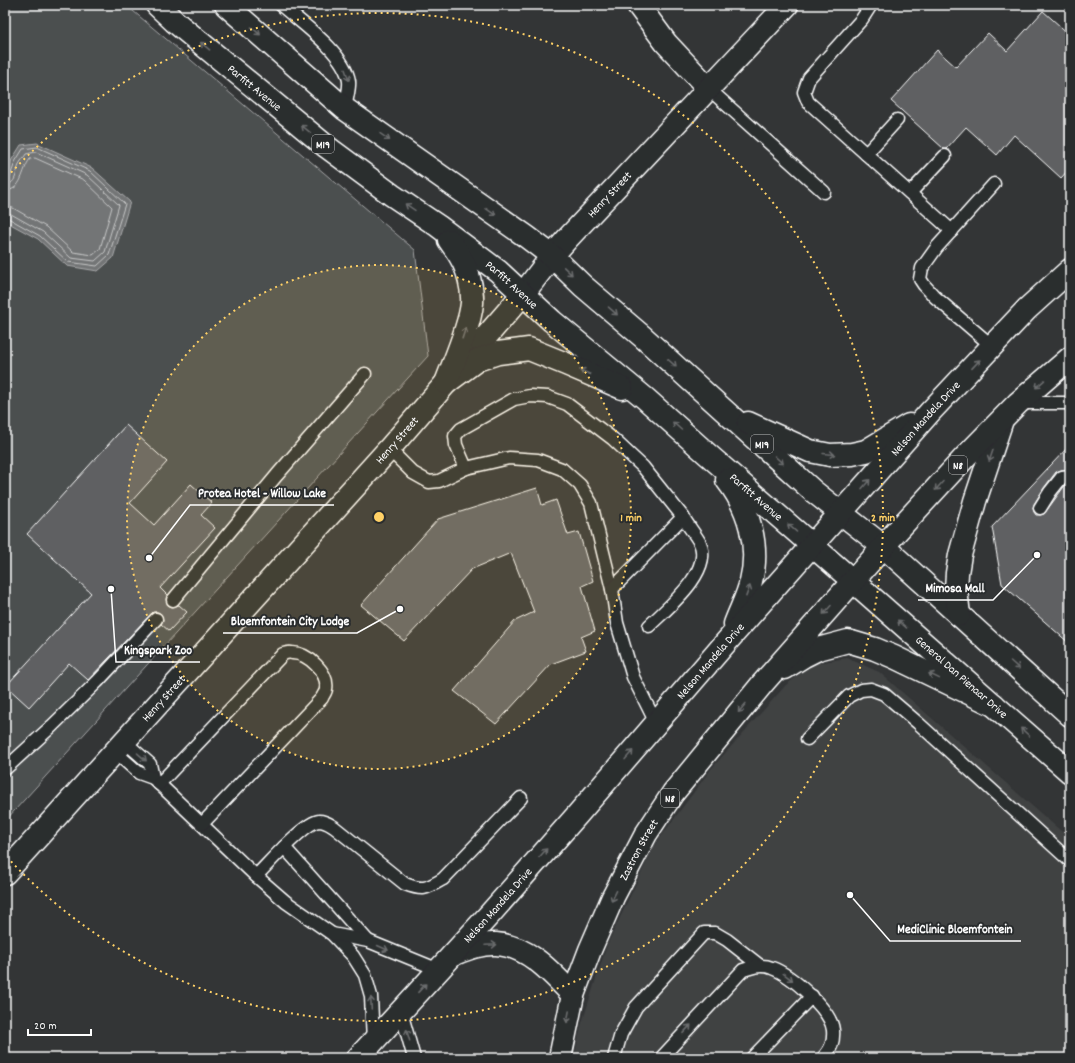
<svg xmlns="http://www.w3.org/2000/svg" width="1075" height="1063" viewBox="0 0 1075 1063" font-family="Dekko,sans-serif">
<style>
.built{fill:#404243}
.green{fill:#4c4f50;stroke:#a6a7a8}
.water{fill:#737576;stroke:#abacad}
.lines{fill:none;stroke-linecap:round;stroke-linejoin:round}
.shore{stroke:#c7c8c8;stroke-width:1}
.building{fill:#5f6162;stroke:#fff}
.lane-casing{stroke:#fff;stroke-width:15}
.street-casing{stroke:#fff;stroke-width:25}
.secondary-casing{stroke:#fff;stroke-width:25}
.highway-casing{stroke:#fff;stroke-width:25}
.lane{stroke:#2a2d2e;stroke-width:12}
.street{stroke:#2a2d2e;stroke-width:22}
.secondary{stroke:#2a2d2e;stroke-width:22}
.highway{stroke:#2a2d2e;stroke-width:22}
.oneway{stroke:#6a6c6d}
.ring{fill:none;stroke:#ffd166;stroke-width:2;stroke-dasharray:2 4}
.labels{text-anchor:middle;stroke-width:4;stroke-linejoin:round;paint-order:stroke}
.shield{fill:#2a2d2e;stroke:#bfc0c0;stroke-width:1}
.shield-label{font-size:11px;font-weight:bold;fill:#fff}
.street-label{font-size:12px;fill:#fff;stroke:#2a2d2e}
.centre{fill:#ffd166;stroke:#2a2d2e;stroke-width:2}
.ring-label{font-size:12px;text-anchor:middle;font-weight:bold;fill:#ffd166;stroke:#2a2d2e;stroke-width:4;stroke-linejoin:round;paint-order:stroke}
.leader{fill:none;stroke:#fff;stroke-width:1.5}
.callout-dot{fill:#fff;stroke:#2a2d2e;stroke-width:1.5}
.callout-label{font-size:13px;text-anchor:middle;font-weight:bold;fill:#fff;stroke:#2a2d2e;stroke-width:4;stroke-linejoin:round;paint-order:stroke}
</style>
<rect width="100%" height="100%" fill="#333536"/>
<filter id="ink" filterUnits="userSpaceOnUse"><feTurbulence type="fractalNoise" baseFrequency=".025" numOctaves="2"/><feDisplacementMap in="SourceGraphic" scale="8" xChannelSelector="R" yChannelSelector="G"/><feConvolveMatrix kernelMatrix="1 2 1 2 8 2 1 2 1" color-interpolation-filters="sRGB"/></filter>
<g filter="url(#ink)">
<!-- built -->
<polygon class="built" points="847,658 879,672 1070,839 1070,1058 574,1058 581,1026 607,945 654,846 711,769 786,685 812,664"/>
<!-- green -->
<polygon class="green" points="5,5 126,5 415,250 428,356 5,821"/>
<!-- water -->
<polygon class="water" points="37,143 92,168 130,202 113,258 98,271 67,266 38,239 5,221 5,183 11,161 21,145"/>
<g class="lines">
<!-- shore -->
<g class="shore">
<polyline points="5,180 10,177 15,162 23,149 37,147 90,171 125,204 109,255 97,266 68,262 40,236 8,218 5,218"/>
<path d="M5,185C17,184 15,174 19,165C20,161 24,158 26,154L36,152L87,175L119,205L105,252L95,261L71,258L43,232L11,214L5,212"/>
<path d="M5,191C23,190 21,171 30,159L35,158L84,180L112,207L100,249L93,255L73,252L46,227L13,208L5,206"/>
</g>
</g>
<!-- building -->
<g class="building">
<polygon points="1043,11 1070,35 1070,168 1061,178 1014,135 997,155 966,127 946,149 944,149 891,101 937,50 956,67 988,33 1007,51"/>
<polygon points="126,425 167,462 130,503 154,525 191,484 212,503 201,515 215,528 160,588 167,595 166,599 168,605 172,607 179,605 187,612 169,631 161,624 163,620 161,614 158,612 153,612 88,680 69,663 29,707 6,686 91,593 27,534"/>
<polygon points="1070,445 1070,469 1061,470 1056,472 1044,488 1034,504 1033,508 1034,512 1036,515 1040,515 1044,514 1066,484 1070,484 1070,644 1002,584 992,527"/>
<polygon points="537,488 542,505 556,500 568,535 579,532 593,581 582,586 595,631 581,637 586,651 551,664 496,724 454,691 515,621 534,612 511,553 472,569 404,641 361,605 438,519"/>
</g>
<g class="lines">
<!-- lane casing -->
<g class="lane-casing">
<g id="lane">
<path d="M281,5C301,23 344,52 349,81C350,89 346,100 345,109"/>
<polyline points="871,5 862,19 809,78 804,92 808,102 952,231"/>
<polyline points="709,89 824,192"/>
<polyline points="866,154 897,120"/>
<polyline points="910,193 945,156"/>
<polyline points="992,346 935,297 924,285 920,279 922,268 937,247 994,184"/>
<polyline points="1019,403 1070,403"/>
<polyline points="389,449 413,473 429,482 439,481 466,468 509,458 538,460 562,469 580,485 591,503 612,589 617,623 633,677 656,723"/>
<polyline points="466,468 456,445 455,436 461,429 514,399 530,396 548,397 567,404 613,439 643,467 683,517 612,589"/>
<polyline points="1040,508 1050,492 1062,477 1070,476"/>
<polyline points="173,600 277,475 365,374"/>
<path d="M649,626C667,608 713,572 700,543C695,534 688,526 683,517"/>
<polyline points="807,739 849,696 861,690 871,689 884,694 918,723 1070,861"/>
<polyline points="124,741 150,764 153,778"/>
<polyline points="114,751 139,773 153,778 256,876 286,902 332,934 353,956 365,975 371,996 373,1042"/>
<polyline points="5,769 52,726 97,682 156,619"/>
<path d="M159,784L283,654C286,653 289,652 292,653C308,653 329,673 326,689C326,692 323,695 322,698L202,824"/>
<polyline points="284,847 368,941"/>
<path d="M256,876C267,865 305,822 319,821C325,821 329,824 334,827L405,884C423,891 426,889 443,879L521,798"/>
<polyline points="332,934 368,941 439,970"/>
<polyline points="401,1012 414,1058"/>
<polyline points="614,1058 621,1034 636,1007 704,933 715,933 727,940 759,965"/>
<path d="M661,1058L743,970C753,967 762,964 772,968C791,975 831,1010 833,1030C834,1042 831,1049 823,1058"/>
<polyline points="752,1058 812,996"/>
</g>
</g>
<!-- street casing -->
<g class="street-casing">
<g id="street">
<polyline points="638,5 666,43 709,89"/>
<path id="s1" d="M523,294L552,256L568,238L787,5"/>
</g>
</g>
<!-- secondary casing -->
<g class="secondary-casing">
<g id="secondary">
<polyline points="884,547 1070,715"/>
<path id="s2" d="M853,581L1070,772"/>
<path id="s3" d="M5,873L389,449L523,294"/>
</g>
</g>
<!-- highway casing -->
<g class="highway-casing">
<g id="highway">
<path id="s4" d="M157,5L174,21L327,147L392,195L438,226L498,271L552,321L646,399L705,452L853,581"/>
<polyline points="226,5 345,109 527,237 552,256 583,286 643,337 813,491 884,547"/>
<polyline points="446,383 477,360 498,353 529,349 566,364 622,388"/>
<path d="M446,383C454,361 470,326 472,303C473,289 468,270 461,258C458,252 453,246 449,240"/>
<polyline points="748,423 810,451 830,455 852,454 866,451 909,425"/>
<path d="M727,480C749,508 760,546 751,581C748,596 740,610 735,624"/>
<polyline points="959,615 956,590 957,573 960,555 975,501 1001,423"/>
<polyline points="785,668 804,656 818,649 848,641 875,649 894,657 994,705"/>
<path d="M454,954C467,949 482,943 496,944C529,946 552,973 573,995"/>
<path id="s5" d="M358,1058L490,914L578,814L728,640L930,412L1027,309L1070,270"/>
<path id="s6" d="M560,1058L573,995L590,950L613,897L646,834L673,793L763,683L898,530L967,455L1018,403L1070,358"/>
</g>
</g>
<!-- lane -->
<use href="#lane" class="lane"/>
<!-- street -->
<use href="#street" class="street"/>
<!-- secondary -->
<use href="#secondary" class="secondary"/>
<!-- highway -->
<use href="#highway" class="highway"/>
</g>
<!-- one-way arrows -->
<defs><path id="oneway-shaft" d="M-6 0H5M1.5-3L5.5 0L1.5 3" fill="none" stroke-width="1.6" stroke-linecap="round" stroke-linejoin="round"/></defs>
<g class="oneway">
<use href="#oneway-shaft" transform="translate(256 31) rotate(41)"/>
<use href="#oneway-shaft" transform="translate(205 46) rotate(-140)"/>
<use href="#oneway-shaft" transform="translate(347 75) rotate(71)"/>
<use href="#oneway-shaft" transform="translate(306 129) rotate(-140)"/>
<use href="#oneway-shaft" transform="translate(385 137) rotate(35)"/>
<use href="#oneway-shaft" transform="translate(410 207) rotate(-146)"/>
<use href="#oneway-shaft" transform="translate(491 212) rotate(35)"/>
<use href="#oneway-shaft" transform="translate(568 271) rotate(44)"/>
<use href="#oneway-shaft" transform="translate(613 311) rotate(41)"/>
<use href="#oneway-shaft" transform="translate(464 333) rotate(-72)"/>
<use href="#oneway-shaft" transform="translate(672 363) rotate(42)"/>
<use href="#oneway-shaft" transform="translate(976 364) rotate(-47)"/>
<use href="#oneway-shaft" transform="translate(585 372) rotate(-156)"/>
<use href="#oneway-shaft" transform="translate(1040 384) rotate(139)"/>
<use href="#oneway-shaft" transform="translate(677 426) rotate(-138)"/>
<use href="#oneway-shaft" transform="translate(829 454) rotate(5)"/>
<use href="#oneway-shaft" transform="translate(991 456) rotate(109)"/>
<use href="#oneway-shaft" transform="translate(779 460) rotate(42)"/>
<use href="#oneway-shaft" transform="translate(866 484) rotate(-49)"/>
<use href="#oneway-shaft" transform="translate(939 486) rotate(132)"/>
<use href="#oneway-shaft" transform="translate(792 528) rotate(-139)"/>
<use href="#oneway-shaft" transform="translate(748 591) rotate(-70)"/>
<use href="#oneway-shaft" transform="translate(827 610) rotate(132)"/>
<use href="#oneway-shaft" transform="translate(902 624) rotate(-139)"/>
<use href="#oneway-shaft" transform="translate(1015 665) rotate(42)"/>
<use href="#oneway-shaft" transform="translate(934 676) rotate(-154)"/>
<use href="#oneway-shaft" transform="translate(742 708) rotate(130)"/>
<use href="#oneway-shaft" transform="translate(1025 732) rotate(-138)"/>
<use href="#oneway-shaft" transform="translate(629 755) rotate(-49)"/>
<use href="#oneway-shaft" transform="translate(142 757) rotate(41)"/>
<use href="#oneway-shaft" transform="translate(543 853) rotate(-48)"/>
<use href="#oneway-shaft" transform="translate(614 896) rotate(116)"/>
<use href="#oneway-shaft" transform="translate(491 945) rotate(-3)"/>
<use href="#oneway-shaft" transform="translate(383 948) rotate(24)"/>
<use href="#oneway-shaft" transform="translate(788 977) rotate(37)"/>
<use href="#oneway-shaft" transform="translate(422 988) rotate(-47)"/>
<use href="#oneway-shaft" transform="translate(371 1003) rotate(-93)"/>
<use href="#oneway-shaft" transform="translate(568 1017) rotate(101)"/>
<use href="#oneway-shaft" transform="translate(687 1029) rotate(-47)"/>
<use href="#oneway-shaft" transform="translate(408 1035) rotate(-106)"/>
</g>
</g>
<!-- distance rings -->
<circle cx="379" cy="517" r="252" fill="#ffd166" fill-opacity=".12"/>
<g class="ring">
<circle cx="379" cy="517" r="252"/>
<path d="M7 177A504 504 0 1 1 7 857"/>
</g>
<g class="labels">
<!-- shield labels -->
<g class="shield">
<rect x="312" y="135" width="22" height="18" rx="3"/>
<rect x="751" y="435" width="22" height="18" rx="3"/>
<rect x="949" y="456" width="18" height="18" rx="3"/>
<rect x="661" y="789" width="18" height="18" rx="3"/>
</g>
<g class="shield-label">
<text x="323" y="148">M19</text>
<text x="762" y="448">M19</text>
<text x="958" y="469">N8</text>
<text x="670" y="802">N8</text>
</g>
<!-- street labels -->
<g class="street-label">
<text dy="4" stroke="none"><textPath href="#s4" startOffset="128">Parfitt Avenue</textPath></text>
<text dy="4" stroke="none"><textPath href="#s1" startOffset="132">Henry Street</textPath></text>
<text dy="4" stroke="none"><textPath href="#s4" startOffset="452">Parfitt Avenue</textPath></text>
<text dy="4" stroke="none"><textPath href="#s5" startOffset="855">Nelson Mandela Drive</textPath></text>
<text dy="4" stroke="none"><textPath href="#s3" startOffset="584">Henry Street</textPath></text>
<text dy="4" stroke="none"><textPath href="#s4" startOffset="776">Parfitt Avenue</textPath></text>
<text dy="4" stroke="none"><textPath href="#s5" startOffset="531">Nelson Mandela Drive</textPath></text>
<text dy="4" stroke="none"><textPath href="#s2" startOffset="145">General Dan Pienaar Drive</textPath></text>
<text dy="4" stroke="none"><textPath href="#s3" startOffset="236">Henry Street</textPath></text>
<text dy="4" stroke="none"><textPath href="#s6" startOffset="224">Zastron Street</textPath></text>
<text dy="4" stroke="none"><textPath href="#s5" startOffset="207">Nelson Mandela Drive</textPath></text>
</g>
</g>
<circle cx="379" cy="517" r="6" class="centre"/>
<g class="ring-label">
<text x="631" y="521">1 min</text>
<text x="883" y="521">2 min</text>
</g>
<!-- callouts -->
<path class="leader" d="M149 558L190 505H334M1037 555L993 600H918M400 609L357 633H223M111 589L116 662H200M850 895L890 941H1021"/>
<g class="callout-dot">
<circle cx="149" cy="558" r="4"/>
<circle cx="1037" cy="555" r="4"/>
<circle cx="400" cy="609" r="4"/>
<circle cx="111" cy="589" r="4"/>
<circle cx="850" cy="895" r="4"/>
</g>
<g class="callout-label">
<text x="262" y="497">Protea Hotel - Willow Lake</text>
<text x="955" y="592">Mimosa Mall</text>
<text x="290" y="625">Bloemfontein City Lodge</text>
<text x="158" y="654">Kingspark Zoo</text>
<text x="955" y="933">MediClinic Bloemfontein</text>
</g>
<!-- margin -->
<rect width="1075" height="1063" fill="none" stroke="#2a2d2e" stroke-width="20"/>
<rect x="10" y="10" width="1055" height="1043" fill="none" stroke="#fff" stroke-width="1.5" filter="url(#ink)"/>
<!-- scale -->
<path d="M28 1029v6h63v-6" fill="none" stroke="#ffffff" stroke-width="2"/>
<text x="34" y="1029" font-size="12" fill="#ffffff" stroke="#2a2d2e" stroke-width="3" paint-order="stroke">20 m</text>
</svg>
